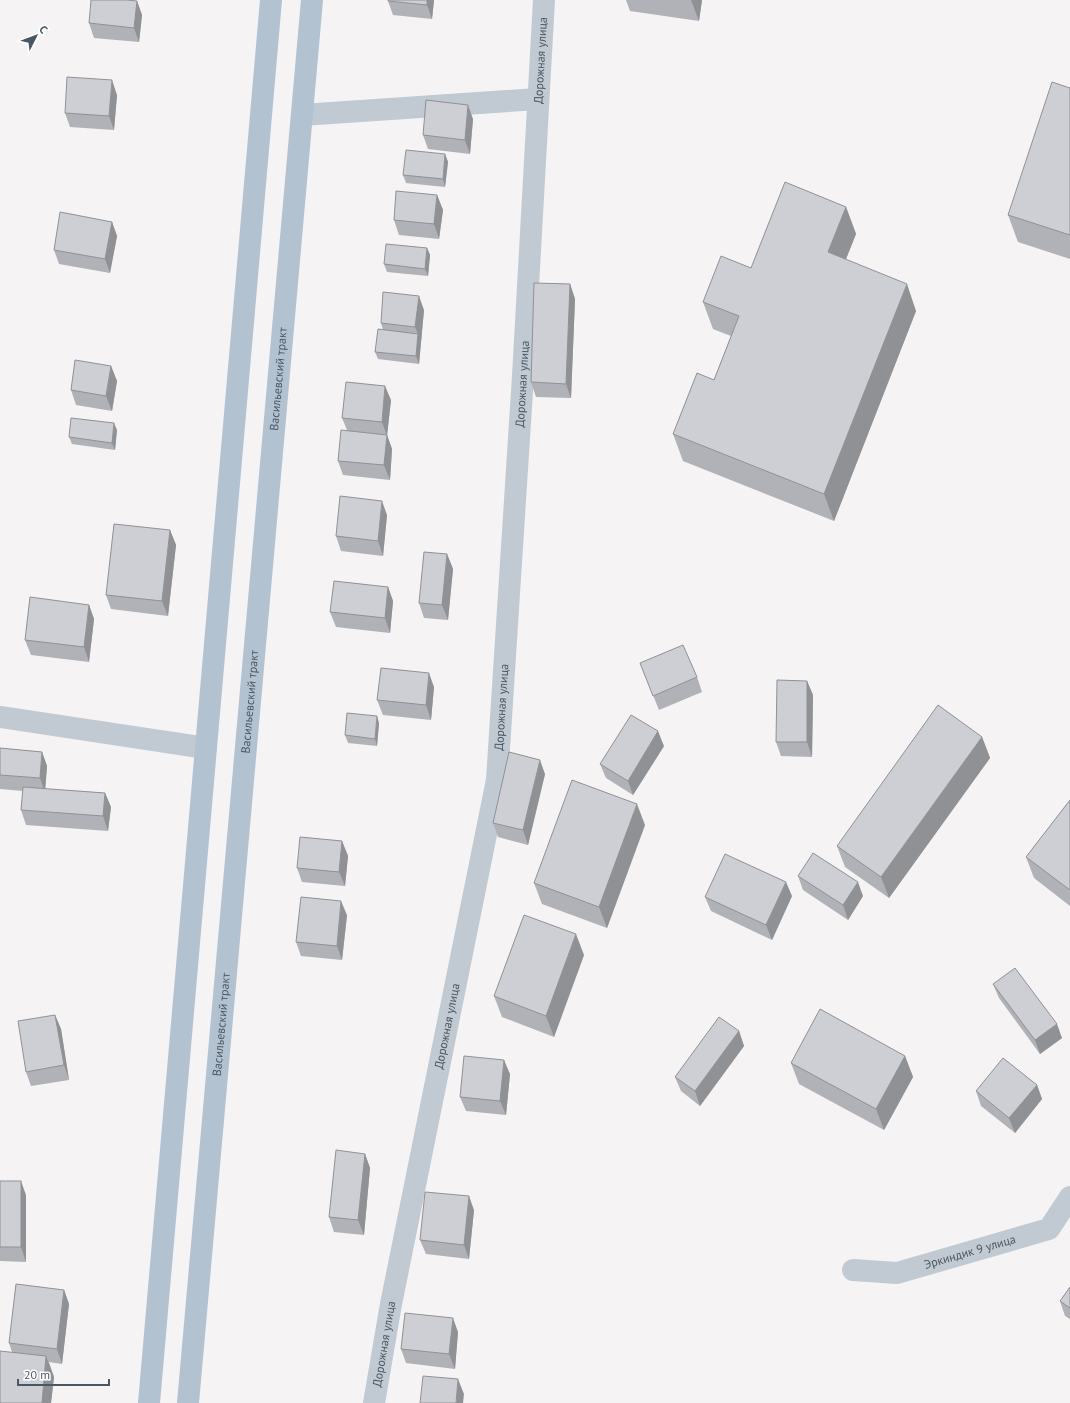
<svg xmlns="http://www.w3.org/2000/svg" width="1070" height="1403" viewBox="0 0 1070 1403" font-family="'PT Sans',sans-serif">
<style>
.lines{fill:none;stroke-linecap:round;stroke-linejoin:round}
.minor{stroke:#c1cad2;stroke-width:22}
.major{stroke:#b3c2d1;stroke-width:22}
.wall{fill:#b0b2b7}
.shaded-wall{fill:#909195}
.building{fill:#cdcfd5;stroke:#909195}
.labels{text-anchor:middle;stroke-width:3;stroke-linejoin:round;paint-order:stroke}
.street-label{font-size:12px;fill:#4a5661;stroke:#fff}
</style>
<rect width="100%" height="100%" fill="#f5f3f3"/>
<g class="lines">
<!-- minor -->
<g class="minor">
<polyline points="302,115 538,99"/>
<polyline points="0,717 206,748"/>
<path id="s1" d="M853,1270L897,1273L1049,1229L1070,1197"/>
<path id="s2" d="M374,1403L391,1304L497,780L523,376L544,0"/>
</g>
<!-- major -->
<g class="major">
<polyline points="149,1403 271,0"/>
<path id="s3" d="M188,1403L312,0"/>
</g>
</g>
<!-- wall -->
<g class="wall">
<polygon points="434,0 432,19 393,15 388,1"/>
<polygon points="626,0 702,0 699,21 630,11"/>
<polygon points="137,1 142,15 139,42 94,38 89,23"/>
<polygon points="1070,88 1070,259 1018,242 1008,215"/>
<polygon points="117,95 114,130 70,127 65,113"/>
<polygon points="473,119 470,154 428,149 423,135"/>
<polygon points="445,154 448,162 445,187 406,183 403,175"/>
<polygon points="437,195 443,210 439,239 399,235 394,220"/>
<polygon points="846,207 856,234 846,259 916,311 834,521 683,461 673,434 714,380 731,336 713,329 703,302 751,268"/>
<polygon points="112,222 117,236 110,273 59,264 54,250"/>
<polygon points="427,248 430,255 428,276 387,272 384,264"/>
<polygon points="570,284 575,299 571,398 536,397 531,382"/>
<polygon points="424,310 419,364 378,359 375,352 383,330 381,323"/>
<polygon points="111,366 117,381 112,411 76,405 71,390"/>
<polygon points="391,400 387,435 392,449 390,480 343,475 338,461 347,430 342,418"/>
<polygon points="117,430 115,450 72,444 69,437"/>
<polygon points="387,515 383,556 341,551 336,536"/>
<polygon points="170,530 176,545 168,616 111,609 106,595"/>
<polygon points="447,554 453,569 448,620 424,618 419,603"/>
<polygon points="388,587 393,601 390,633 336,627 330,612"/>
<polygon points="89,605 94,619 89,662 31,655 25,640"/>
<polygon points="640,663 697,677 702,692 659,710"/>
<polygon points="807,681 813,695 812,757 781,756 776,742"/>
<polygon points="434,687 431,720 383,715 377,700"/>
<polygon points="379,723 377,746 348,743 345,735"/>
<polygon points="982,737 990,758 889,898 845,867 837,846"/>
<polygon points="664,746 633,795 606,778 600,764"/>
<polygon points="0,748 42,752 47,766 45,789 105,793 111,807 108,831 26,825 21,810 23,791 0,789"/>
<polygon points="545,774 528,845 498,837 493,823"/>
<polygon points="1070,800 1070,906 1034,878 1026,857"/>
<polygon points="645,825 607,928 542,904 534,883"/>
<polygon points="342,841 348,856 345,886 302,882 297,868"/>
<polygon points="798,876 863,896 848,920 803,890"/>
<polygon points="792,896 772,940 711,911 705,897"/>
<polygon points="347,915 342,960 301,956 296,942"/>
<polygon points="584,955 554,1037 502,1017 494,996"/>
<polygon points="993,984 1062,1038 1040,1054 999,998"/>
<polygon points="55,1015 61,1029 69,1080 31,1086 26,1072"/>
<polygon points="739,1031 744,1046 700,1106 681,1091 675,1077"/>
<polygon points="905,1056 913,1077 884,1130 799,1084 791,1063"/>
<polygon points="510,1074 506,1115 466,1111 460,1097"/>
<polygon points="1037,1085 1042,1099 1015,1133 981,1106 976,1091"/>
<polygon points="365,1154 370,1168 364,1235 334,1232 329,1217"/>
<polygon points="0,1181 26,1195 26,1262 0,1261"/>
<polygon points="474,1210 469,1259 426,1254 420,1240"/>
<polygon points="1070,1287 1070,1319 1065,1316 1060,1301"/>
<polygon points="64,1290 69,1304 62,1364 49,1362 54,1377 51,1403 0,1403 12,1352 9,1343"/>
<polygon points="458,1332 455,1369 406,1363 401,1349"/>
</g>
<!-- shaded-wall -->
<g class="shaded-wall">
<polygon points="427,0 434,0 432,19 427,5"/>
<polygon points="691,0 702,0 699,21"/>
<polygon points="137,1 142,15 139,42 134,28"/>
<polygon points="112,80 117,95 114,130 109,116"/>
<polygon points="468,105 473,119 470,154 465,140"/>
<polygon points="445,154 448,162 445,187 443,179"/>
<polygon points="437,195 443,210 439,239 434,224"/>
<polygon points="846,207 856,234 838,279 828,252"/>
<polygon points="112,222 117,236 110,273 105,259"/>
<polygon points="427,248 430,255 428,276 425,269"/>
<polygon points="570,284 575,299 571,398 566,384"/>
<polygon points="907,284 916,311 834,521 824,494"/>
<polygon points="419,296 424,310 419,364 416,356 418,334 415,327"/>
<polygon points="111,366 117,381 112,411 106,396"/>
<polygon points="385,386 391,400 387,436 382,422"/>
<polygon points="114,423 117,430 115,450 112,443"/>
<polygon points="387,435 392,449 390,480 384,465"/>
<polygon points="382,501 387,515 383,556 378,541"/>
<polygon points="170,530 176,545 168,616 162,601"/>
<polygon points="447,554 453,569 448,620 442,605"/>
<polygon points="388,587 393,601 390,633 385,618"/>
<polygon points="89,605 94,619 89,662 84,647"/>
<polygon points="429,673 434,687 431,720 426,705"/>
<polygon points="807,681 813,695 812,757 807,742"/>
<polygon points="377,716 379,723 377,746 375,739"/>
<polygon points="658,731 664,746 633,795 628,781"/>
<polygon points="982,737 990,758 889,898 881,877"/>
<polygon points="42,752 47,766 45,793 40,778"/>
<polygon points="540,760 545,774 528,845 523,830"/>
<polygon points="105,793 111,807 108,831 103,816"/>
<polygon points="637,804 645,825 607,928 599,907"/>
<polygon points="342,841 348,856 345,886 339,872"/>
<polygon points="786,882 792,896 772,940 766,925"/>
<polygon points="858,882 863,896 848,920 843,905"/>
<polygon points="341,901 347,915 342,960 337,946"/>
<polygon points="576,934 584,955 554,1037 546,1016"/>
<polygon points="55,1015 61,1029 69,1080 64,1065"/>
<polygon points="1057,1024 1062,1038 1040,1054 1035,1040"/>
<polygon points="739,1031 744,1046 700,1106 695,1091"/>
<polygon points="905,1056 913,1077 884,1130 876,1109"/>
<polygon points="504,1060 510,1074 506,1115 500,1101"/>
<polygon points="1037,1085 1042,1099 1015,1133 1009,1118"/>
<polygon points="365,1154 370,1168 364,1235 358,1220"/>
<polygon points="21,1181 26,1195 26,1262 21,1247"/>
<polygon points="469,1196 474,1210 469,1259 464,1245"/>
<polygon points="64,1290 69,1304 62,1364 57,1349"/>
<polygon points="453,1318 458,1332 455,1369 449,1354"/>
<polygon points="46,1356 54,1377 51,1403 42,1403"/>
<polygon points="458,1379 464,1394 463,1403 456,1403"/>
</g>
<!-- building -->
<g class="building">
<polygon points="91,0 127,0 137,1 134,28 89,23"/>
<polygon points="388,0 427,0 427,5 388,1"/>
<polygon points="67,77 112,80 109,116 65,113"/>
<polygon points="1052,82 1070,88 1070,235 1008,215"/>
<polygon points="426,100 468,105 465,140 423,135"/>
<polygon points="406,150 445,154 443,179 403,175"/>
<polygon points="785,182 846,207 828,252 907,284 824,494 673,434 697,373 714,380 739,316 703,302 721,256 751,268"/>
<polygon points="396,191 437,195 434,224 394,220"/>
<polygon points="60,212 112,222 105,259 54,250"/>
<polygon points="386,244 427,248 425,269 384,264"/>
<polygon points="534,283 570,284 566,384 531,382"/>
<polygon points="383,292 419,296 415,327 381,323"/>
<polygon points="378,329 418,334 416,356 375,352"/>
<polygon points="75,360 111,366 106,396 71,390"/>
<polygon points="346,382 385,386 382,422 342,418"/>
<polygon points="71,418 114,423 112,443 69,437"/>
<polygon points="341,430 387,435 384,465 338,461"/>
<polygon points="340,496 382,501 378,541 336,536"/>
<polygon points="114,524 170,530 162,601 106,595"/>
<polygon points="424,552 447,554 442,605 419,603"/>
<polygon points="334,581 388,587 385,618 330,612"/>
<polygon points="30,597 89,605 84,647 25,640"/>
<polygon points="683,645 697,677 653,696 640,663"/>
<polygon points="381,668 429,673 426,705 377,700"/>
<polygon points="777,680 807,681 807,742 776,742"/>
<polygon points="938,705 982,737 881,877 837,846"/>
<polygon points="347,713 377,716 375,739 345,735"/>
<polygon points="631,715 658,731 628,781 600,764"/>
<polygon points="0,748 42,752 40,778 0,775"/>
<polygon points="509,752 540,760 523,830 493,823"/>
<polygon points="572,780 637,804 599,907 534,883"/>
<polygon points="23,787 105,793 103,816 21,810"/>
<polygon points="1070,800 1070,890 1026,857"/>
<polygon points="300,837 342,841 339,872 297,868"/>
<polygon points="813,853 858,882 843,905 798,876"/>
<polygon points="725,854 786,882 766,925 705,897"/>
<polygon points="301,897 341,901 337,946 296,942"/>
<polygon points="524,915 576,934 546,1016 494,996"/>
<polygon points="1015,968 1057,1024 1035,1040 993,984"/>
<polygon points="820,1009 905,1056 876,1109 791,1063"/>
<polygon points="55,1015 64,1065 26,1072 18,1021"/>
<polygon points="719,1017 739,1031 695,1091 675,1077"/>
<polygon points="464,1056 504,1060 500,1101 460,1097"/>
<polygon points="1003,1058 1037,1085 1009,1118 976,1091"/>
<polygon points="336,1150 365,1154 358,1220 329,1217"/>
<rect x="0" y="1181" width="21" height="66"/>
<polygon points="425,1192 469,1196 464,1245 420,1240"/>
<polygon points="16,1284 64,1290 57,1349 9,1343"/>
<polygon points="1070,1287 1070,1308 1060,1301"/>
<polygon points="405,1313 453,1318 449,1354 401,1349"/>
<polygon points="0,1351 46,1356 42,1403 0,1403"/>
<polygon points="423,1376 458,1379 456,1403 420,1403"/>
</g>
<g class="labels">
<!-- street labels -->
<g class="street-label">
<text dy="4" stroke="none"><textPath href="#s2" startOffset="1356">Дорожная улица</textPath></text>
<text dy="4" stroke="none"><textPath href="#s3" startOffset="1028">Васильевский тракт</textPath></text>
<text dy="4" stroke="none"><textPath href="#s2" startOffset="1032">Дорожная улица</textPath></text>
<text dy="4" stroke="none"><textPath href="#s3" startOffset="704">Васильевский тракт</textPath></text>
<text dy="4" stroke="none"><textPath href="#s2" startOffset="708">Дорожная улица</textPath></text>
<text dy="4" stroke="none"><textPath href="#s3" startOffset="380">Васильевский тракт</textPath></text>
<text dy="4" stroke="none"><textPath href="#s2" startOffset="384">Дорожная улица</textPath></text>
<text dy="4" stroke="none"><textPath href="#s1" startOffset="120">Эркиндик 9 улица</textPath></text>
<text dy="4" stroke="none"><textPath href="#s2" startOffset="60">Дорожная улица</textPath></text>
</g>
</g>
<!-- north arrow -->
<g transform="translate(36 36) rotate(48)" stroke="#ffffff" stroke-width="3" paint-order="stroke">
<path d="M0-3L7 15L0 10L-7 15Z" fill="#4a5661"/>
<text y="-6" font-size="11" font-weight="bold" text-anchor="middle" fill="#4a5661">С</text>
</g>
<!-- scale -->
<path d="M18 1379v6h91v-6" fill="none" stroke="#4a5661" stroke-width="2"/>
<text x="24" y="1379" font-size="12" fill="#4a5661" stroke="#ffffff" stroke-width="3" paint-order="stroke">20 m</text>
</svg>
